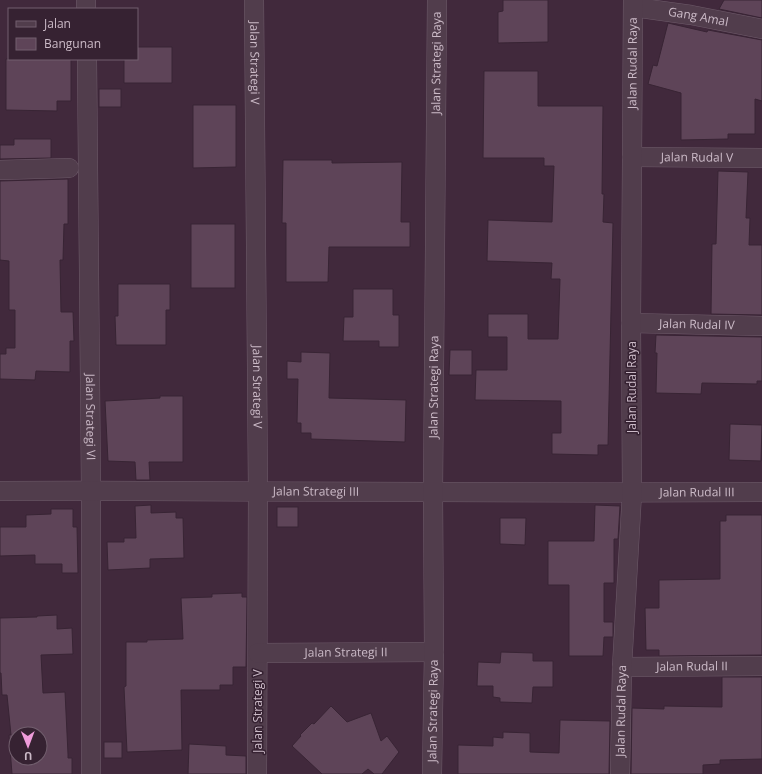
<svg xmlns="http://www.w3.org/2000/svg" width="762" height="774" viewBox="0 0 762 774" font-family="'Open Sans',sans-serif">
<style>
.building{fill:#5e4458;stroke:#382434;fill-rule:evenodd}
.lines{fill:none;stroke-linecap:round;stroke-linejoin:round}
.minor-casing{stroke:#6e5b6a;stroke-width:20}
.minor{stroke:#513d4c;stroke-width:19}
.labels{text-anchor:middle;stroke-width:3;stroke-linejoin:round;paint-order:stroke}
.street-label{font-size:12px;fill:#cbbac7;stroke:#362232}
</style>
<rect width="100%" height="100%" fill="#41293c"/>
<!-- building -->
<g class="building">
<polygon points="503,0 548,0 548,42 498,43 498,12 503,11"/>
<polygon points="724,0 762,0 762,18 719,9"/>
<polygon points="668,23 707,32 708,30 762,40 762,101 755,99 755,134 728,134 728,139 681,140 681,93 648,84 653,65 657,66"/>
<polygon points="137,47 172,47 172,83 124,83 124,59 137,59"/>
<polygon points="6,59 71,59 71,101 57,101 57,111 6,110"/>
<polygon points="484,71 538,71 538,106 603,106 602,194 604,194 603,222 613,223 608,445 598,445 598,455 552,454 552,433 561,433 561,401 475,400 476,370 507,370 507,337 488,337 488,314 528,314 528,339 558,339 560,279 551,279 552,263 487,261 488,220 552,222 554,166 544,166 544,158 483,158"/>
<rect x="99" y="89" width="22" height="18"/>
<polygon points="193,105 236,105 236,167 193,168"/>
<polygon points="14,139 51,139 51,158 0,159 0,145 14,145"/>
<polygon points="283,160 332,160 332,163 402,162 401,222 410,222 410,247 329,247 328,282 286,282 286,223 282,223"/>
<polygon points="718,171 748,172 746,218 750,218 749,245 762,245 762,315 711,314 712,244 716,244"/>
<polygon points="68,179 68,224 64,224 63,260 60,260 61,312 73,312 74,341 70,341 70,372 36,371 35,380 0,379 0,354 6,354 6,348 15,348 15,310 9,310 9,261 0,260 0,181"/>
<rect x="191" y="224" width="44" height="64"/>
<polygon points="118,284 170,284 170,310 166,310 166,345 116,345 115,316 118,316"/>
<polygon points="353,289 393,289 393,315 399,315 399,347 379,347 379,341 343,341 344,317 353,317"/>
<polygon points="656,335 762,337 762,381 757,381 757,384 702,383 701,394 656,393 657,353 655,353"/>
<polygon points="450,350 472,350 472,375 449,375"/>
<polygon points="301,352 330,353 329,398 406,400 405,442 311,439 311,433 301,433 301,423 297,423 298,379 287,379 287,361 301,362"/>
<polygon points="160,396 183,396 183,462 149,462 150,480 136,480 135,462 108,461 105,401 160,398"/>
<polygon points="730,424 762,425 761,461 729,460"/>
<polygon points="151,505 151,513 176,512 176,518 183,518 184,558 150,559 150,568 108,570 107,542 124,542 124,538 136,538 135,506"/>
<polygon points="595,505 620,506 618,539 614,539 614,583 604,583 604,622 613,622 613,637 604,637 603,656 569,656 569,585 548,585 548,541 594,541"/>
<rect x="277" y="507" width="21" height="20"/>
<polygon points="51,509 73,509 73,527 77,527 78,573 62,573 62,564 35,564 35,555 0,556 0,527 26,527 26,515 51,514"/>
<polygon points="726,515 762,515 762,655 659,656 659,650 646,650 645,608 659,608 659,580 720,579 720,521 726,521"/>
<polygon points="500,518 526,518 525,545 500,544"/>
<polygon points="242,593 242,597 247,597 246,667 233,667 233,685 220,685 220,690 181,690 182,750 127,752 124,687 126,686 126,642 147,642 147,640 183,639 181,598 212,597 212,594"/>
<path d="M57,615V629L72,628L73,654L41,655L43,693L65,692L68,754V758H72V774H12L9,735H11L7,695H2L1,673H0V618L37,617V616ZM16,734H40V758H16Z"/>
<polygon points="501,652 533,653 533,661 553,661 553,687 533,687 532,703 500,702 500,698 493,697 493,686 477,686 478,662 500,663"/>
<polygon points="722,677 762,677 762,759 720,760 720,764 703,765 703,774 631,774 632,708 664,709 664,706 722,707"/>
<polygon points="331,706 347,722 371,713 381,741 387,736 399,752 382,774 374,774 368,769 362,774 322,774 292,746 301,736 300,735 312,723 314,724"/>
<polygon points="560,720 610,721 609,774 458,774 458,745 493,746 493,737 503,738 503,732 530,733 530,752 559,753"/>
<rect x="104" y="742" width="18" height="16"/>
<polygon points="189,744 226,746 226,755 246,756 246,774 188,774"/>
</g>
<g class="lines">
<!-- minor casing -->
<g class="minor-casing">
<g id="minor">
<polyline points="86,0 86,9"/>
<path id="s1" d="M254,0L258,491L257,774"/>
<path id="s2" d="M634,7L691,15L762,29"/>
<path id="s3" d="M87,59L91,490V774"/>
<path id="s4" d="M632,157L762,158"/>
<polyline points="0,170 69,168"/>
<path id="s5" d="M631,323L762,326"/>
<path id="s6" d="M0,491C254,490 508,494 762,492"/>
<path id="s7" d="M258,653L434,652"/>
<path id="s8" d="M622,667L762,666"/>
<path id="s9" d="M432,774L434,652L433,493L437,0"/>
<path id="s10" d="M620,774L622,667L632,493L631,323L633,0"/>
</g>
</g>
<!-- minor -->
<use href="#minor" class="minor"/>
</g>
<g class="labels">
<!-- street labels -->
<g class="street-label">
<text dy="4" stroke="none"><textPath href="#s2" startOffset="65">Gang Amal</textPath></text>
<text dy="4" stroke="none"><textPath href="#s1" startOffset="63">Jalan Strategi V</textPath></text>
<text dy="4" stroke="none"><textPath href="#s9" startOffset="711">Jalan Strategi Raya</textPath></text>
<text dy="4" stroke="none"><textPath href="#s10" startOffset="711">Jalan Rudal Raya</textPath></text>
<text dy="4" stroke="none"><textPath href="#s4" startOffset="65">Jalan Rudal V</textPath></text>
<text dy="4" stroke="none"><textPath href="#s5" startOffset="66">Jalan Rudal IV</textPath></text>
<text dy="4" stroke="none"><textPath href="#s1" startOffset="387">Jalan Strategi V</textPath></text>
<text dy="4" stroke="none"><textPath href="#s9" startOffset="387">Jalan Strategi Raya</textPath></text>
<text transform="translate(632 387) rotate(-90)" y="4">Jalan Rudal Raya</text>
<text dy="4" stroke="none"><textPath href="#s3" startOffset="358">Jalan Strategi VI</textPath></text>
<text dy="4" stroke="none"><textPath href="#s6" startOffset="316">Jalan Strategi III</textPath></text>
<text dy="4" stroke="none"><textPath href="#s6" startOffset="697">Jalan Rudal III</textPath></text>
<text dy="4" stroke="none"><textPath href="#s7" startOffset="88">Jalan Strategi II</textPath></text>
<text dy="4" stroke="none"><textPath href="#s8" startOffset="70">Jalan Rudal II</textPath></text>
<text transform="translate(258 711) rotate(-90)" y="4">Jalan Strategi V</text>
<text dy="4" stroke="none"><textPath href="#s9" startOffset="63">Jalan Strategi Raya</textPath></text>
<text dy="4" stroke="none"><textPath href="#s10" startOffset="63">Jalan Rudal Raya</textPath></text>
</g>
</g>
<!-- legend -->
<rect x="8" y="8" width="130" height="52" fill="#362232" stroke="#725f6e"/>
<rect x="16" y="21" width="20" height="6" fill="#513d4c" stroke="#725f6e"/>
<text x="44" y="28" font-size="12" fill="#cbbac7">Jalan</text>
<rect x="16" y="38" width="20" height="12" fill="#5e4458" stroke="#725f6e"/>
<text x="44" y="48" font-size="12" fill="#cbbac7">Bangunan</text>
<!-- north arrow -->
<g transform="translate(28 746) rotate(179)"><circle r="19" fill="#362232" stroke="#725f6e"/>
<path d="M0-3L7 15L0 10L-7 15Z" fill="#ef9bda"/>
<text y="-6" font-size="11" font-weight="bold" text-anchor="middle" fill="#cbbac7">U</text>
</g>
</svg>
